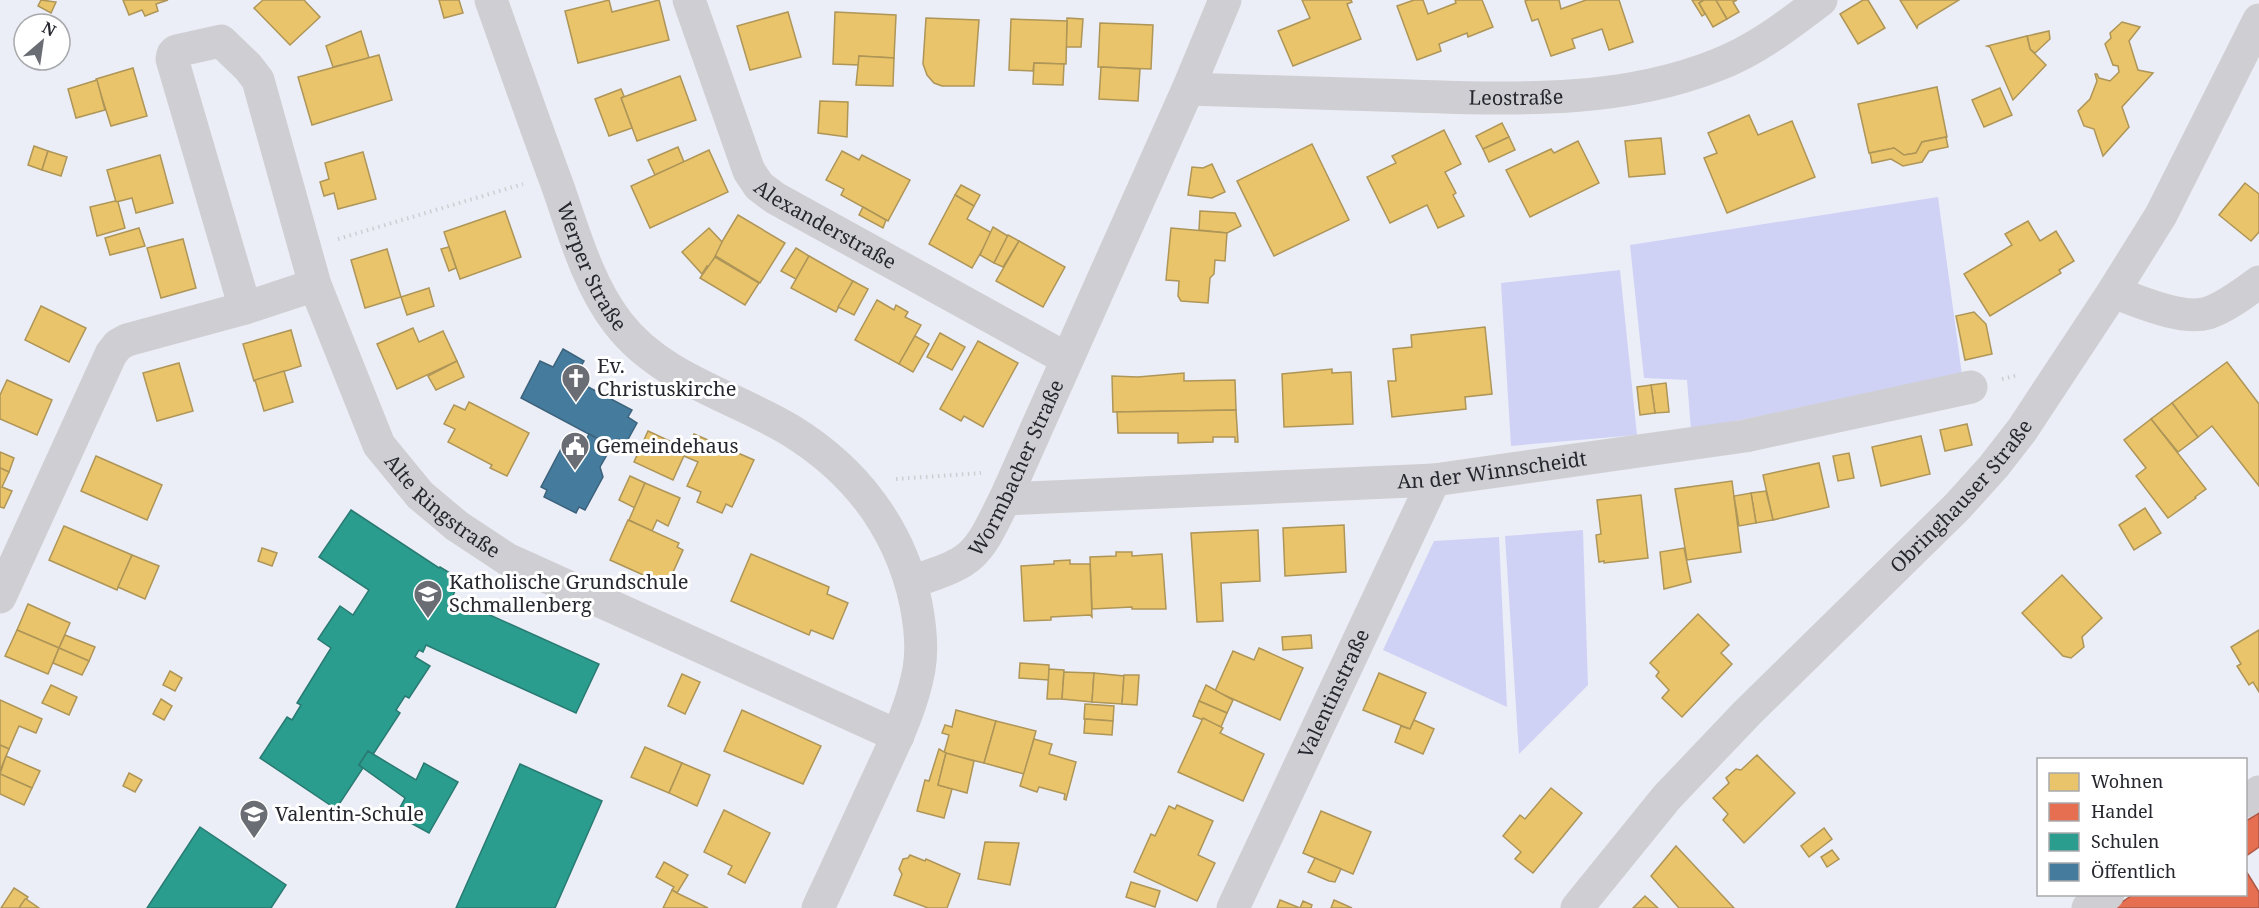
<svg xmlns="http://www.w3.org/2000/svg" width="2259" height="908" viewBox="0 0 2259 908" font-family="'Noto Serif',serif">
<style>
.green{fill:#cfd2f5}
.homes{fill:#e9c46a;stroke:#ae9558;stroke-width:1.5}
.shops{fill:#e76f51;stroke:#ad5947;stroke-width:1.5}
.schools{fill:#2a9d8f;stroke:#297a72;stroke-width:1.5}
.public{fill:#457b9d;stroke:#3c627c;stroke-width:1.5}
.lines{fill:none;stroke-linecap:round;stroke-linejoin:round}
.path{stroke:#cdced1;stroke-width:4;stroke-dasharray:1.5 4.5;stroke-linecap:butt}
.minor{stroke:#cfcfd3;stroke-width:33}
.tertiary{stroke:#cfcfd3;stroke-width:33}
.secondary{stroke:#cfcfd3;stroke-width:33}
.labels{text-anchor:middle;stroke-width:6;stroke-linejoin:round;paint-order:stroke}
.street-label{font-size:20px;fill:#26272f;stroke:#fff}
.poi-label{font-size:20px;fill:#26272f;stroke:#fff;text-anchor:start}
</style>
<rect width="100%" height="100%" fill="#eceef7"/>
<!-- green -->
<g class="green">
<polygon points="1938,197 1962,375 1691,430 1687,380 1644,378 1630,245"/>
<polygon points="1620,270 1637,435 1511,446 1501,283"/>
<polygon points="1583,530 1588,685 1519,754 1505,536"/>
<polygon points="1499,537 1507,707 1383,650 1434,541"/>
</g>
<!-- homes -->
<g class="homes">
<polygon points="41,0 56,2 51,13 38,6"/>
<polygon points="123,0 168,0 156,4 158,11 145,16 142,10 129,15"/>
<polygon points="263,0 304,0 320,17 290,45 254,8"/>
<polygon points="439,0 459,0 463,13 444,18"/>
<polygon points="609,0 612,12 659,0 669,40 578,63 565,11"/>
<polygon points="1302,0 1351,0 1352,2 1347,4 1361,39 1293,66 1278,31 1310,18"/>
<polygon points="1414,0 1423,0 1428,14 1456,3 1455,0 1482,0 1493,27 1468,37 1467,33 1439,44 1441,51 1417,60 1397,6"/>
<polygon points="1528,0 1559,0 1561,9 1586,0 1619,0 1633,42 1609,50 1602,29 1572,39 1575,48 1551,56 1538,19 1532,21 1525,1"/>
<polygon points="1692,0 1704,0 1699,3 1705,14 1702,16"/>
<polygon points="1704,0 1716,0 1727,19 1713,27 1699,3"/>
<polygon points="1716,0 1737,0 1733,2 1739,12 1727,19"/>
<polygon points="1863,0 1868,0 1885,28 1858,44 1840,14"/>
<polygon points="1900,0 1959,0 1918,25 1917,28"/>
<polygon points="788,12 801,57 750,70 737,26"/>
<polygon points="835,12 896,15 894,58 859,56 859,65 833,64"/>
<polygon points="926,18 979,20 974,86 942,86 934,83 927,75 923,64"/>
<polygon points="1067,18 1083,19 1081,47 1066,47"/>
<polygon points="1011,19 1067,21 1066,64 1034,63 1033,71 1009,70"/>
<polygon points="2122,22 2140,27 2129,41 2138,70 2153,73 2122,107 2129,127 2103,156 2094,129 2084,126 2078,111 2090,99 2097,81 2095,74 2097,74 2099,78 2110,81 2119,72 2118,66 2113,65 2105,44 2111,38 2110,33"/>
<polygon points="1100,23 1153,25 1151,69 1098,67"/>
<polygon points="361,31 369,58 333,67 326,46"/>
<polygon points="2049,31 2050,39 2035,53 2030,49 2027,36"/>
<polygon points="2027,36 2030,49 2046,65 2013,100 1990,47 1987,46"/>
<polygon points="379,55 392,100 312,125 298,77"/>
<polygon points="859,56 894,58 893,86 856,85"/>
<polygon points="1034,63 1064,64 1063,85 1033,84"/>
<polygon points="1101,67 1140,69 1138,101 1099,99"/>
<polygon points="133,68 147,116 111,126 96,79"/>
<polygon points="680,76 696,120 637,141 621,98"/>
<polygon points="97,80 105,110 76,118 68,89"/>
<polygon points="1937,87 1947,137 1922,142 1916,153 1904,155 1894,148 1869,153 1858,104"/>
<polygon points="2000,88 2012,115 1984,127 1972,100"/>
<polygon points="621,89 624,96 621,98 632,128 609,136 595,99"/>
<polygon points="820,101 848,102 847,137 818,133"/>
<polygon points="1749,115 1758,135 1792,121 1815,177 1727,213 1704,158 1717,153 1708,133"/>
<polygon points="1502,123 1509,137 1483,149 1476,136"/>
<polygon points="1444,130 1461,164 1445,172 1456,193 1453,195 1464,216 1438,228 1427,205 1390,223 1367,177 1396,163 1392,156"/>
<polygon points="1509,137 1515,150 1489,162 1483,149"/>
<polygon points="1946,137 1948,147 1929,151 1922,162 1903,166 1891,159 1872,163 1870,153 1894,148 1904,155 1916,153 1922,142"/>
<polygon points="1661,138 1665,174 1629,177 1625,141"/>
<polygon points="1578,141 1599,183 1530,217 1506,170 1551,149 1554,153"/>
<polygon points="1312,144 1349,220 1274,256 1237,181"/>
<polygon points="34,146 48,151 42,170 28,165"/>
<polygon points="678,147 684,162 655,175 648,160"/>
<polygon points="709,150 728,192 650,228 631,186"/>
<polygon points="48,151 67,157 61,176 42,170"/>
<polygon points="842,151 859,160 862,155 910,180 888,221 841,195 844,189 826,180"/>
<polygon points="363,152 376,199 338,209 334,193 324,196 320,182 329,179 325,163"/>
<polygon points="160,155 173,203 136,213 132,198 116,202 107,170"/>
<polygon points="1212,164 1225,192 1212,198 1188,195 1192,167 1203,168"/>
<polygon points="2245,183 2259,194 2259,232 2251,241 2219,215"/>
<polygon points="961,185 980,195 974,206 955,195"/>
<polygon points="955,195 974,206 967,219 992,233 972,268 929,244"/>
<polygon points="115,201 118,202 125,228 97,236 90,207"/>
<polygon points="863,207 886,220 883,228 859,215"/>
<polygon points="505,211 521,257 460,279 444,232"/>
<polygon points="1200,211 1235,213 1241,226 1227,233 1199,230"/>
<polygon points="738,215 785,243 760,283 714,255"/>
<polygon points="2028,221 2040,241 2056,231 2074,261 2059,270 2061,273 1990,316 1964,274 2012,245 2005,234"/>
<polygon points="993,227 1008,236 994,263 980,255"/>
<polygon points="139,228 145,246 110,255 105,238"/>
<polygon points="709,228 722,242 710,267 707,266 702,274 682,252"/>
<polygon points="1171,228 1227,233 1225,261 1215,260 1214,274 1210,278 1208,303 1181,301 1178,296 1179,281 1166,280"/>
<polygon points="1008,235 1019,241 1003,267 994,263"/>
<polygon points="183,239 196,288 161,298 147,248"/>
<polygon points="1019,241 1065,267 1043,307 996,281"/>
<polygon points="449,247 456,268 449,271 441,249"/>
<polygon points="796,248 809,256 796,279 781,271"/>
<polygon points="387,249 401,297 365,308 351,260"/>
<polygon points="809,256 853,281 836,312 791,288"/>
<polygon points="715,257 759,283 745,305 700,278"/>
<polygon points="853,281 868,289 854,315 838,307"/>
<polygon points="429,288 434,306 407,315 401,297"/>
<polygon points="877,300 894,310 896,305 908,312 905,317 921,325 899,364 855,340"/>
<polygon points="41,306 86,328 69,362 25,340"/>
<polygon points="1974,312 1986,324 1992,354 1965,360 1956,316"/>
<polygon points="1485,327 1492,394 1465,397 1466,409 1392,417 1388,381 1396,381 1393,349 1412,347 1411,335"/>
<polygon points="413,328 419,342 443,331 457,361 397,389 377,344"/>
<polygon points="291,330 301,366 254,381 243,344"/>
<polygon points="940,333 965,347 952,370 927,357"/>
<polygon points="915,336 929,344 913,372 899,364"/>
<polygon points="978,341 1018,363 983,427 964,416 961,421 940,409"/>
<polygon points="457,361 464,377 436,390 428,376"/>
<polygon points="2227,362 2259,404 2259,486 2212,426 2198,437 2172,403"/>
<polygon points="179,363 193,411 157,421 143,373"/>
<polygon points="1332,369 1332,373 1351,372 1353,424 1284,427 1282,374"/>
<polygon points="284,371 293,402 264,411 255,380"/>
<polygon points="1184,373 1184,381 1235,380 1236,410 1113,412 1112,376 1138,377"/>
<polygon points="7,380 52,400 37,435 0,419 0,395"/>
<polygon points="1666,383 1669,412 1655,413 1651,385"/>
<polygon points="1651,385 1655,413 1640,415 1637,387"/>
<polygon points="469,402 529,433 507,476 490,468 492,465 448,442 455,429 444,424 454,405 465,410"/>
<polygon points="2172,403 2198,437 2178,452 2151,419"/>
<polygon points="1236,410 1238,442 1235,442 1235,437 1213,437 1213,442 1178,443 1178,433 1118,433 1117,412"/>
<polygon points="2151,419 2206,489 2195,497 2196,498 2168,518 2136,476 2146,468 2124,440"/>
<polygon points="1967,424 1972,445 1945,451 1940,430"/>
<polygon points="648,431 687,449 673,480 634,462"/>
<polygon points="694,434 754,460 732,507 726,504 722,513 697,502 701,492 687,486 698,462 684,456"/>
<polygon points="1921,436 1930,474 1881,486 1872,447"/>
<polygon points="0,452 14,458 9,472 0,468"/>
<polygon points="1849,453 1854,478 1838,481 1833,456"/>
<polygon points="96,456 162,485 147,520 81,491"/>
<polygon points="1819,463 1829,507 1773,520 1763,475"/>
<polygon points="0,468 9,472 2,487 12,491 4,508 0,507"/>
<polygon points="630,476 645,483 635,508 619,500"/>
<polygon points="1732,481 1741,552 1687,560 1675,489"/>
<polygon points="645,483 680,498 668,526 657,520 652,531 629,520"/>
<polygon points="1766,491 1773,520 1756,523 1751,493"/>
<polygon points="1751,493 1756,523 1739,526 1734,496"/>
<polygon points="1641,495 1648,558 1604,563 1604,561 1599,562 1596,535 1601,534 1597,500"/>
<polygon points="2145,508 2161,533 2134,550 2119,525"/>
<polygon points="628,520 679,543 677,547 683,550 669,581 663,578 661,583 610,560"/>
<polygon points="1344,525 1346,572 1285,576 1283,528"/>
<polygon points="64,526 132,555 117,590 49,560"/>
<polygon points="1258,530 1260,581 1221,583 1223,621 1197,622 1191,533"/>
<polygon points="262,548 277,553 272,566 258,561"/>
<polygon points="1684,548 1691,582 1664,589 1660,552"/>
<polygon points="1116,552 1132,552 1132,556 1162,554 1166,609 1132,609 1132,607 1092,609 1090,557 1116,556"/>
<polygon points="751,554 829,587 827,594 848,603 833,639 811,630 809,635 731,601"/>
<polygon points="132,555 159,566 145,599 118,587"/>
<polygon points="1070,560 1070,564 1090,564 1092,617 1090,615 1051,617 1051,620 1024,621 1021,566 1054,564 1054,561"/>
<polygon points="2062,575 2102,618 2082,637 2084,647 2071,658 2063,656 2022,613"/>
<polygon points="28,604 70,623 59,648 17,630"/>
<polygon points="1698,614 1729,645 1721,653 1732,664 1682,717 1662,698 1669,690 1656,676 1659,672 1650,663"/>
<polygon points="17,630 59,648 48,674 5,656"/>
<polygon points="2259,630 2259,692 2253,682 2249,685 2237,666 2241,664 2231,647"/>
<polygon points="65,635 95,647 89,661 59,648"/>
<polygon points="1311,635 1312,648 1283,650 1282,637"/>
<polygon points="59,648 89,661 82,675 53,663"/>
<polygon points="1259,648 1303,668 1280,720 1215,691 1233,651 1254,660"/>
<polygon points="1020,663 1049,665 1049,680 1019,678"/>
<polygon points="1049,669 1064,670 1062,699 1047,699"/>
<polygon points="170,671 182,678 175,691 163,685"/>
<polygon points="1064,672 1094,673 1092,702 1062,699"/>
<polygon points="1094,673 1124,676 1122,704 1092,702"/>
<polygon points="1379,673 1426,693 1410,729 1363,710"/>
<polygon points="682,674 700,682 685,714 668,706"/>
<polygon points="1124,675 1139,675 1137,705 1122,704"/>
<polygon points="51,685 77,697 69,715 42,703"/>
<polygon points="1206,685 1233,700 1227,713 1199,701"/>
<polygon points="161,699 172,706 164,720 153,714"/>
<polygon points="0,700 42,719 36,733 19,726 9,749 0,745"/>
<polygon points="1199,701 1227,713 1221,727 1193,716"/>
<polygon points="1085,704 1114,706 1113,721 1084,719"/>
<polygon points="742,710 821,746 803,784 724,751"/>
<polygon points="956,710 996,721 984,763 944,753 949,735 942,733 945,725 952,727"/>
<polygon points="1203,718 1223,728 1220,733 1264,754 1243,801 1178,772"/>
<polygon points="1085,719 1113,721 1112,735 1084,733"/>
<polygon points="1414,720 1434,729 1423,754 1395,742 1401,726 1410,729"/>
<polygon points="996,721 1036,731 1024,774 984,763"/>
<polygon points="1034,739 1052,744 1049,754 1076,762 1066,800 1064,799 1065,794 1039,787 1037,792 1020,786"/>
<polygon points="0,745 9,749 0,771"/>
<polygon points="645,747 682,763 669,793 631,777"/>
<polygon points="939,749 946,753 938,785 952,789 944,818 917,811 925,780 929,781"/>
<polygon points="946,753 974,761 967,793 938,785"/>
<polygon points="1757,755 1795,793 1744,843 1723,820 1728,814 1713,798 1729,783 1726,778 1736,769 1741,770"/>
<polygon points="6,756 40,771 32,788 0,774"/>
<polygon points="682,763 710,775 697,806 669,793"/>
<polygon points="129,773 142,780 135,792 123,786"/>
<polygon points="0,774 32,788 24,805 0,794"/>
<polygon points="1551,788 1582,813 1533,873 1515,859 1521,852 1503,836 1520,815 1525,819"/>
<polygon points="1177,805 1213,821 1198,855 1215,863 1197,901 1134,872 1151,834 1155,836 1169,806 1175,809"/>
<polygon points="724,810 770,833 745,883 728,874 732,866 704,852"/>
<polygon points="1321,811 1371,832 1353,874 1303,853"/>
<polygon points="1824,828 1832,839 1809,857 1801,846"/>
<polygon points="985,842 1019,843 1010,885 978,879"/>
<polygon points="1676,846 1734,908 1679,908 1651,876"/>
<polygon points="1832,850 1839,859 1827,867 1821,857"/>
<polygon points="910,855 925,861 926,859 960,874 947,908 928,908 894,895 902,874 899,869 903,859 908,858"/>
<polygon points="1315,858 1341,869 1335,882 1329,881 1308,872"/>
<polygon points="664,862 688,875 677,893 672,890 674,887 656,877"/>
<polygon points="1131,882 1160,891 1155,907 1126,897"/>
<polygon points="14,888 28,897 19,908 1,908"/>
<polygon points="672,890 677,893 708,908 663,908"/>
<polygon points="1645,896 1658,908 1633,908"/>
<polygon points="25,899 26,899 39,908 19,908"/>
<polygon points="1280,900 1300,908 1303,901 1312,905 1311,908 1277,908"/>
<polygon points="1334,900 1352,908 1331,908"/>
</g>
<!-- shops -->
<g class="shops">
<polygon points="2259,813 2259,847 2246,856 2246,821"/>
<polygon points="2246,871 2259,892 2259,908 2113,908 2134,894 2246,894"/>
</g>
<!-- schools -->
<g class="schools">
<polygon points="351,510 439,568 440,567 460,579 452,598 599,664 576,713 426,645 423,652 419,650 415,657 430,666 409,698 405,696 396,710 400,713 374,753 372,754 368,751 359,765 363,768 336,809 260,758 287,717 292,720 301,705 297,703 331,648 318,639 340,606 353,615 369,590 319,557"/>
<polygon points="368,751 416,780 424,763 458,782 429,833 396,815 405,798 359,765"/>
<polygon points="520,764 602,801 555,908 456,908"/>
<polygon points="200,827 286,885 271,908 147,908"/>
</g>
<!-- public -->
<g class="public">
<polygon points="563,349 584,361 573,379 632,410 628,417 637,423 626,443 617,439 613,447 521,398 540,361 553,367"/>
<polygon points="589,434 612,446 600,467 603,477 585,510 579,507 576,513 544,497 547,490 541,487 562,447 578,456"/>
</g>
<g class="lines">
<!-- path -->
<g class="path">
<polyline points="338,239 523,184"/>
<polyline points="2002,379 2018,375"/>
<polyline points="896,479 981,473"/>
</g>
<!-- minor -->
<g class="minor">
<path id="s1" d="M689,0L749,171L759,186L775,198L1067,359"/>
<path id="s2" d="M1188,89C1262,91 1337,94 1411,96C1515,99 1619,104 1717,65C1756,50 1788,25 1821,0"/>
<path d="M2113,292C2138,301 2182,321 2208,313C2226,307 2244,293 2259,282"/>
<polyline points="245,308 172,59 173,54 176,51 221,41 248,67 258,80 315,285"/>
<path id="s3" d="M1005,499L1434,480L1745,436L1971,387"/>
<path id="s4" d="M911,582C928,576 948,571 963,561C984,548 994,519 1005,499L1188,89L1225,0"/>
<path id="s5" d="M0,597L111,354L118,345L127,340L245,308L315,285L379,445L420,495L457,526L507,559L898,736"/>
<polyline points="2246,801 2259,792"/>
<path id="s6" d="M1233,908L1434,480"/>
<polyline points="2088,908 2108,894"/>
</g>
<!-- tertiary -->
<path class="tertiary" id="s7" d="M1577,908L1667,797L1747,713L1957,507L1994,466L2022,430L2113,292L2161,215L2259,20"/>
<!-- secondary -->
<path class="secondary" id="s8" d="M491,0C513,62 535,125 558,187C574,233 588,284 618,323C661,379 732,395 790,430C855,470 900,528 916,604C920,625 923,647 919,669C912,709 893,746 876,783C857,824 838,866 818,908"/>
</g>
<!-- icons -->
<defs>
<g id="church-pin" transform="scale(1.5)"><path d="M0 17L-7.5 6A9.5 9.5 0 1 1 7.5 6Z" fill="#6b6d75" stroke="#fff"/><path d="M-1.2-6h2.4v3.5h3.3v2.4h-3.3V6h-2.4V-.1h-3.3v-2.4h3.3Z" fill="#fff"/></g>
<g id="civic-pin" transform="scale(1.5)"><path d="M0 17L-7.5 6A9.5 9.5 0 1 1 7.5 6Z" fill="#6b6d75" stroke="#fff"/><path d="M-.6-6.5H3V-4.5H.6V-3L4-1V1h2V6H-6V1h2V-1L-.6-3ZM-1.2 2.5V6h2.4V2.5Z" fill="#fff"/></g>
<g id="school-pin" transform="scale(1.5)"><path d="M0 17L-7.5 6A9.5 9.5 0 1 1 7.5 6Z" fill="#6b6d75" stroke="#fff"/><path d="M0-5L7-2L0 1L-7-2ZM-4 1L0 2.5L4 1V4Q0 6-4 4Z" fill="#fff"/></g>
</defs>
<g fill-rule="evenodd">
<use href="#church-pin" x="576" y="378"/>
<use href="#civic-pin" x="575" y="446"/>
<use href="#school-pin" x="428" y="594"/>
<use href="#school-pin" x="254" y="814"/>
</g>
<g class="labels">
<!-- street labels -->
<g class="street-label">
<text dy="7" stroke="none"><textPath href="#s2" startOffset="328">Leostraße</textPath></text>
<text dy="7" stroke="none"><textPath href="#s1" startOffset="276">Alexanderstraße</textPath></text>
<text dy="7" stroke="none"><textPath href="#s8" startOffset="285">Werper Straße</textPath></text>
<text dy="7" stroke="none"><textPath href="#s4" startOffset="165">Wormbacher Straße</textPath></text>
<text dy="7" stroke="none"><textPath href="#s3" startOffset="488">An der Winnscheidt</textPath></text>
<text dy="7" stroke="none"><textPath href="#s7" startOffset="564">Obringhauser Straße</textPath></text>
<text dy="7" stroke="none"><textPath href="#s5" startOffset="746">Alte Ringstraße</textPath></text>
<text dy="7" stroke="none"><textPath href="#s6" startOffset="237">Valentinstraße</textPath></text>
</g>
<!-- poi labels -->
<g class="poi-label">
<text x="597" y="373">Ev.<tspan x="597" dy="23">Christuskirche</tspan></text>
<text x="596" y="453">Gemeindehaus</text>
<text x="449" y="589">Katholische Grundschule<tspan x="449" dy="23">Schmallenberg</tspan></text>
<text x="275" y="821">Valentin-Schule</text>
</g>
</g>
<!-- legend -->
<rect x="2037" y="758" width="210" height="138" fill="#ffffff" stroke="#a8a9ac" stroke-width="1.5"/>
<rect x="2049" y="773" width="30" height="18" fill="#e9c46a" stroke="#a8a9ac" stroke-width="1.5"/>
<text x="2091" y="788" font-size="18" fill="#26272f">Wohnen</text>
<rect x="2049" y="803" width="30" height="18" fill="#e76f51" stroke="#a8a9ac" stroke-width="1.5"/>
<text x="2091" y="818" font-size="18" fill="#26272f">Handel</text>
<rect x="2049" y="833" width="30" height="18" fill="#2a9d8f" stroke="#a8a9ac" stroke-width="1.5"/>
<text x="2091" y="848" font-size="18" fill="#26272f">Schulen</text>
<rect x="2049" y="863" width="30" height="18" fill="#457b9d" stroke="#a8a9ac" stroke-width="1.5"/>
<text x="2091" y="878" font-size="18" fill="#26272f">Öffentlich</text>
<!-- north arrow -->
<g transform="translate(42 42) rotate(29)"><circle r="28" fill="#ffffff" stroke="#a8a9ac" stroke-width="1.5"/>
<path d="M0-4.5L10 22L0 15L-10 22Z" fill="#6b6d75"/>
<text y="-9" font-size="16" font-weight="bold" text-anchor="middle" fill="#26272f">N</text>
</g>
</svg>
